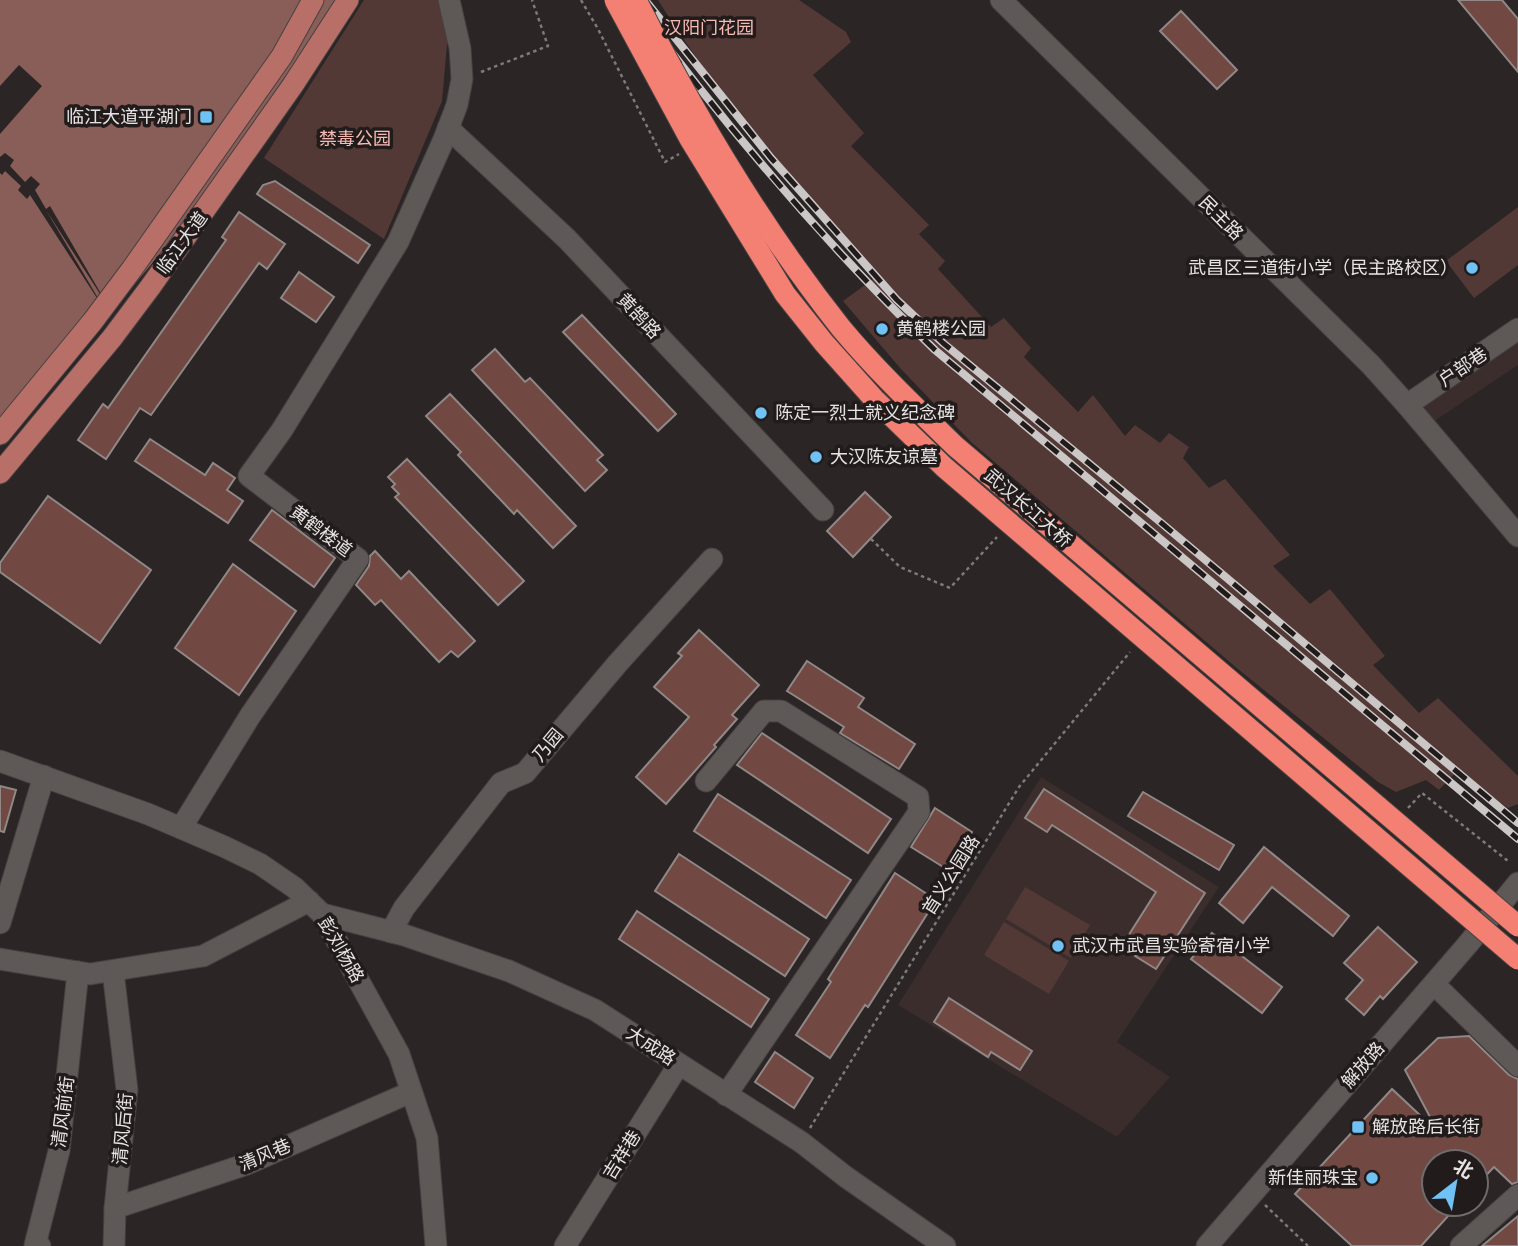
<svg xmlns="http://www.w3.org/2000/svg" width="1518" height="1246" viewBox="0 0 1518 1246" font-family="Roboto,'Noto Sans SC',sans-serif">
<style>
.built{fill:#3a2d2c}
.green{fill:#533936}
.water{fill:#895e58}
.pier{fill:#2b2525}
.building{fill:#714842;stroke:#8f8887;stroke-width:2}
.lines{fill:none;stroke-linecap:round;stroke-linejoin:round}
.minor-casing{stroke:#464141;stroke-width:23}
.major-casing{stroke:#464141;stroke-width:23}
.path{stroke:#7e7a79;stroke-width:2.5;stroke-dasharray:3.5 3.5;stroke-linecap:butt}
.minor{stroke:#5e5857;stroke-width:21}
.major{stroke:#b86f68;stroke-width:21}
.rail-casing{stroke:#cac7c6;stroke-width:8}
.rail{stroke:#211c1b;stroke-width:5;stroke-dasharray:16;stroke-linecap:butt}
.highway-bridge-casing{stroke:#464141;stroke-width:23;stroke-linecap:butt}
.highway-bridge{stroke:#f47f73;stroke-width:21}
.poi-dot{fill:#70c2f4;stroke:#211c1b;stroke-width:2.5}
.labels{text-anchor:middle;stroke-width:7;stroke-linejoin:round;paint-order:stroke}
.park-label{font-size:18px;fill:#f6bab2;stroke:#211c1b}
.poi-label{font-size:18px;fill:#e6e3e2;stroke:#211c1b;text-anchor:start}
.street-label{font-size:18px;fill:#e6e3e2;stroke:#211c1b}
</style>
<rect width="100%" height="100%" fill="#2b2525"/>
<!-- built -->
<g class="built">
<polygon points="1518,331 1518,365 1430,424 1413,404"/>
<polygon points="1041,777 1219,887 1117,1042 1170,1077 1117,1137 898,1005"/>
</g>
<!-- green -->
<g class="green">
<polygon points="364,0 438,0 448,33 442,101 384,239 264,158"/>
<path d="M658,0H799L846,32L851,42L813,75L864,133L851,146L929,225L919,234L945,261L938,269L991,327L1004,318L1031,348L1024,357L1078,412L1093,395L1125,436L1135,425L1160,443L1169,433L1189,447L1183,458L1209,488L1225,479L1290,555L1273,566L1310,604L1330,589L1385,656L1373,665L1419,713L1438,698L1518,776V804L1508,808L1457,771L1439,790L1426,780L1396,792L1378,782L1238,669L971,442L901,369L843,301L876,277C799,188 720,100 658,0Z"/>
<polygon points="1518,207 1518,265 1474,298 1446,261"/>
<polygon points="1025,887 1090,925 1071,958 1006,919"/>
<polygon points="1004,922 1069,961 1049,994 984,955"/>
</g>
<!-- water -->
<polygon class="water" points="0,0 338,0 326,32 174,237 0,446"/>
<!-- pier -->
<g class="pier">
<polygon points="19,65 42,86 0,134 0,86"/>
<polygon points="5,153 14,160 10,166 25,182 31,176 40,184 35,190 46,209 50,206 111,311 46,210 108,315 30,195 27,199 18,190 21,186 5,171 2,175 0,173 0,157"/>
</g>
<!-- building -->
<g class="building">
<polygon points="1458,0 1502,0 1518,19 1518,72"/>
<polygon points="1181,11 1237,70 1217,89 1160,31"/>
<polygon points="275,181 370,245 358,263 257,194 263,185"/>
<polygon points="239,212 285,244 267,269 259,263 151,415 140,408 106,459 78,440 103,404 108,408 226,240 222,237"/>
<polygon points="299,272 334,297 316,322 281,298"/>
<polygon points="582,315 676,414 658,431 563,332"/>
<polygon points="495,349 525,382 530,378 603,455 597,460 607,470 585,491 472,370"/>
<polygon points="450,394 576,526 553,548 517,510 514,514 458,455 461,452 426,416"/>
<polygon points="150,439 205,475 213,463 235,478 227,490 243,501 228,523 135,461"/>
<polygon points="407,459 524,581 498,605 395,497 399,494 392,487 395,484 388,477"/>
<polygon points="865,492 891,517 853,557 827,531"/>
<polygon points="48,496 151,570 100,643 0,572 0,563"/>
<polygon points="272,510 335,558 314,587 250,540"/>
<polygon points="375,551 401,579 409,571 475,641 458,657 451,651 439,662 381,600 375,605 356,585 369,566 370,556"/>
<polygon points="233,564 296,611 239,695 175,648"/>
<polygon points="699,630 759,685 732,715 737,719 714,745 716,747 666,804 636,777 689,717 654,687 682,656 678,653"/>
<polygon points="807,661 864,698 858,707 915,744 899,769 840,733 844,727 787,691"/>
<polygon points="762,733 891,819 868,853 737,765"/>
<polygon points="0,786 16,790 4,832 0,831"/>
<polygon points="1044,789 1205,893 1156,969 1135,956 1139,951 1128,939 1130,933 1156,892 1052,825 1047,832 1025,818"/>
<polygon points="1143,792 1234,845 1219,870 1128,816"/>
<polygon points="718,794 851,880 826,918 694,831"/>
<polygon points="935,808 972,832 948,870 911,847"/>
<polygon points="1264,847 1349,916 1333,936 1272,887 1243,923 1219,903"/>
<polygon points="679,854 809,939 785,976 655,891"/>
<polygon points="895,873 936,900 868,1007 865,1005 830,1058 796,1035 831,982 828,979"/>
<polygon points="637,911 769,999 751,1027 619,939"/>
<polygon points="1378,927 1417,962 1383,999 1380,996 1364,1015 1346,999 1363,980 1344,963"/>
<polygon points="1212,933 1282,987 1262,1013 1191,959"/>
<polygon points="949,998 1032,1051 1020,1070 991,1052 988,1057 934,1022"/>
<polygon points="1469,1036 1509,1075 1518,1079 1518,1182 1512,1184 1494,1167 1476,1186 1476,1162 1434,1162 1434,1204 1459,1204 1421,1246 1352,1246 1295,1194 1392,1089 1438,1132 1405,1070 1438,1038"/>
<polygon points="775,1052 813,1078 794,1108 755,1082"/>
<polygon points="1518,1216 1518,1246 1482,1246"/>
</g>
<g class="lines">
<!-- minor casing -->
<g class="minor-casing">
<g id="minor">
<polyline points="1001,0 1371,365 1407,405 1518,536"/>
<polyline points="448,128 567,239 823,510"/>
<polyline points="1407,405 1518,329"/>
<polyline points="0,761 148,814 225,847 260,864 295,888 322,914 399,1054 427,1138 436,1246"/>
<polyline points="706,781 764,711 781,711 918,797 919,812 726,1095"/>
<polyline points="181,828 250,716 358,559 249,476 282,430 398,242 444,139 457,105 462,79 460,48 449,0"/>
<polyline points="322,914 404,935 509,971 595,1010 801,1142 846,1177 945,1246"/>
<polyline points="0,923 44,776"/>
<polyline points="391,932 404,908 501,783 525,773 618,663 712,559"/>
<polyline points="0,959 90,974 203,956 309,901"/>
<polyline points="113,971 127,1090 115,1208 114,1246"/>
<polyline points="1434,984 1518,1066"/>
<polyline points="115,1208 247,1164 411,1092"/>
<polyline points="40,1246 35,1245 59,1151 78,972"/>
<polyline points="565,1246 679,1064"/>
<polyline points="1207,1246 1468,944 1518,883"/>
<polyline points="1461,1246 1518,1195"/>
</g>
</g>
<!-- major casing -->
<g class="major-casing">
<g id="major">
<polyline points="0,434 93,321 132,269 282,56 313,0"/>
<polyline points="0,473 112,338 151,286 293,85 348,0"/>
</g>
</g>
<!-- path -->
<g class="path">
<polyline points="581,0 598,29 665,162 679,154"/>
<polyline points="481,72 548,46 532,0"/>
<polyline points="871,539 900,567 950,588 997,537"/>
<polyline points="1408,808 1422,793 1508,861"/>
<polyline points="810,1128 1019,787 1130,652"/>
<polyline points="1265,1205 1308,1246"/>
</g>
<!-- minor -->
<use href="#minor" class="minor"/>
<!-- major -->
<use href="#major" class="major"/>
<!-- rail casing -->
<g class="rail-casing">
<g id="rail">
<path d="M632,0C724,124 823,242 935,350L1518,839"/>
<polyline points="645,0 771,158 897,300 943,343 1159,521 1518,823"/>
</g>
</g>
<!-- rail -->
<use href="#rail" class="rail"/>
<!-- highway-bridge casing -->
<g class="highway-bridge-casing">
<g id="highway-bridge">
<polyline points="615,0 690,139 785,294 824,343 874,399 944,467 1518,959"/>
<path d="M636,0C694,114 761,227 841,328C876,370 916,408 955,446L1518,926"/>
</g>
</g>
<!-- highway-bridge -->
<use href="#highway-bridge" class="highway-bridge"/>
</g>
<!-- markers -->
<g class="poi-dot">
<rect x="199" y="110" width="14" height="14" rx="3.5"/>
<circle cx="1472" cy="268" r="7"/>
<circle cx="882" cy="329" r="7"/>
<circle cx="761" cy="413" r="7"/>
<circle cx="816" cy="457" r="7"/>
<circle cx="1058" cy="946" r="7"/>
<rect x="1351" y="1120" width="14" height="14" rx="3.5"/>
<circle cx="1372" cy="1178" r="7"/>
</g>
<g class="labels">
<!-- park labels -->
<g class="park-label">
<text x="709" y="34">汉阳门花园</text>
<text x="355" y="145">禁毒公园</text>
</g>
<!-- poi labels -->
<g class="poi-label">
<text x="192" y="123" text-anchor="end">临江大道平湖门</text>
<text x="1458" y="274" text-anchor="end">武昌区三道街小学（民主路校区）</text>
<text x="896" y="335">黄鹤楼公园</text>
<text x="775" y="419">陈定一烈士就义纪念碑</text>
<text x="830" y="463">大汉陈友谅墓</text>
<text x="1072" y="952">武汉市武昌实验寄宿小学</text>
<text x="1372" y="1133">解放路后长街</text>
<text x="1358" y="1184" text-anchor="end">新佳丽珠宝</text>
</g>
<!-- street labels -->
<g class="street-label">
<text transform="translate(1221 218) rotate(45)" y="6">民主路</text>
<text transform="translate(182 243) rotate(-54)" y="6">临江大道</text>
<text transform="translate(639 316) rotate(47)" y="6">黄鹄路</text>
<text transform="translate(1463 367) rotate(-34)" y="6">户部巷</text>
<text transform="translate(1028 508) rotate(41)" y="6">武汉长江大桥</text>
<text transform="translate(321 531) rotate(37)" y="6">黄鹤楼道</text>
<text transform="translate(548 745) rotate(-50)" y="6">乃园</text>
<text transform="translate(951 875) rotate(-58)" y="6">首义公园路</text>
<text transform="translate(341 950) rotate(60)" y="6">彭刘杨路</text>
<text transform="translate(651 1046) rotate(33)" y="6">大成路</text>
<text transform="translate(1363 1065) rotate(-49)" y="6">解放路</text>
<text transform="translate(63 1112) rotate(-83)" y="6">清风前街</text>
<text transform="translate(123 1129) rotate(-85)" y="6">清风后街</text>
<text transform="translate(265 1155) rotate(-23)" y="6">清风巷</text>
<text transform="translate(622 1155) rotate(-58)" y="6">吉祥巷</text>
</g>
</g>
<!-- north arrow -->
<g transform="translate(1455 1183) rotate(31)"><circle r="33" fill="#211c1b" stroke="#706c6b" stroke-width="2"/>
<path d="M0-5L12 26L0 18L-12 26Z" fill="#70c2f4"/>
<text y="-10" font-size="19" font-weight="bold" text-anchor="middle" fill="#e6e3e2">北</text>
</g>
</svg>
